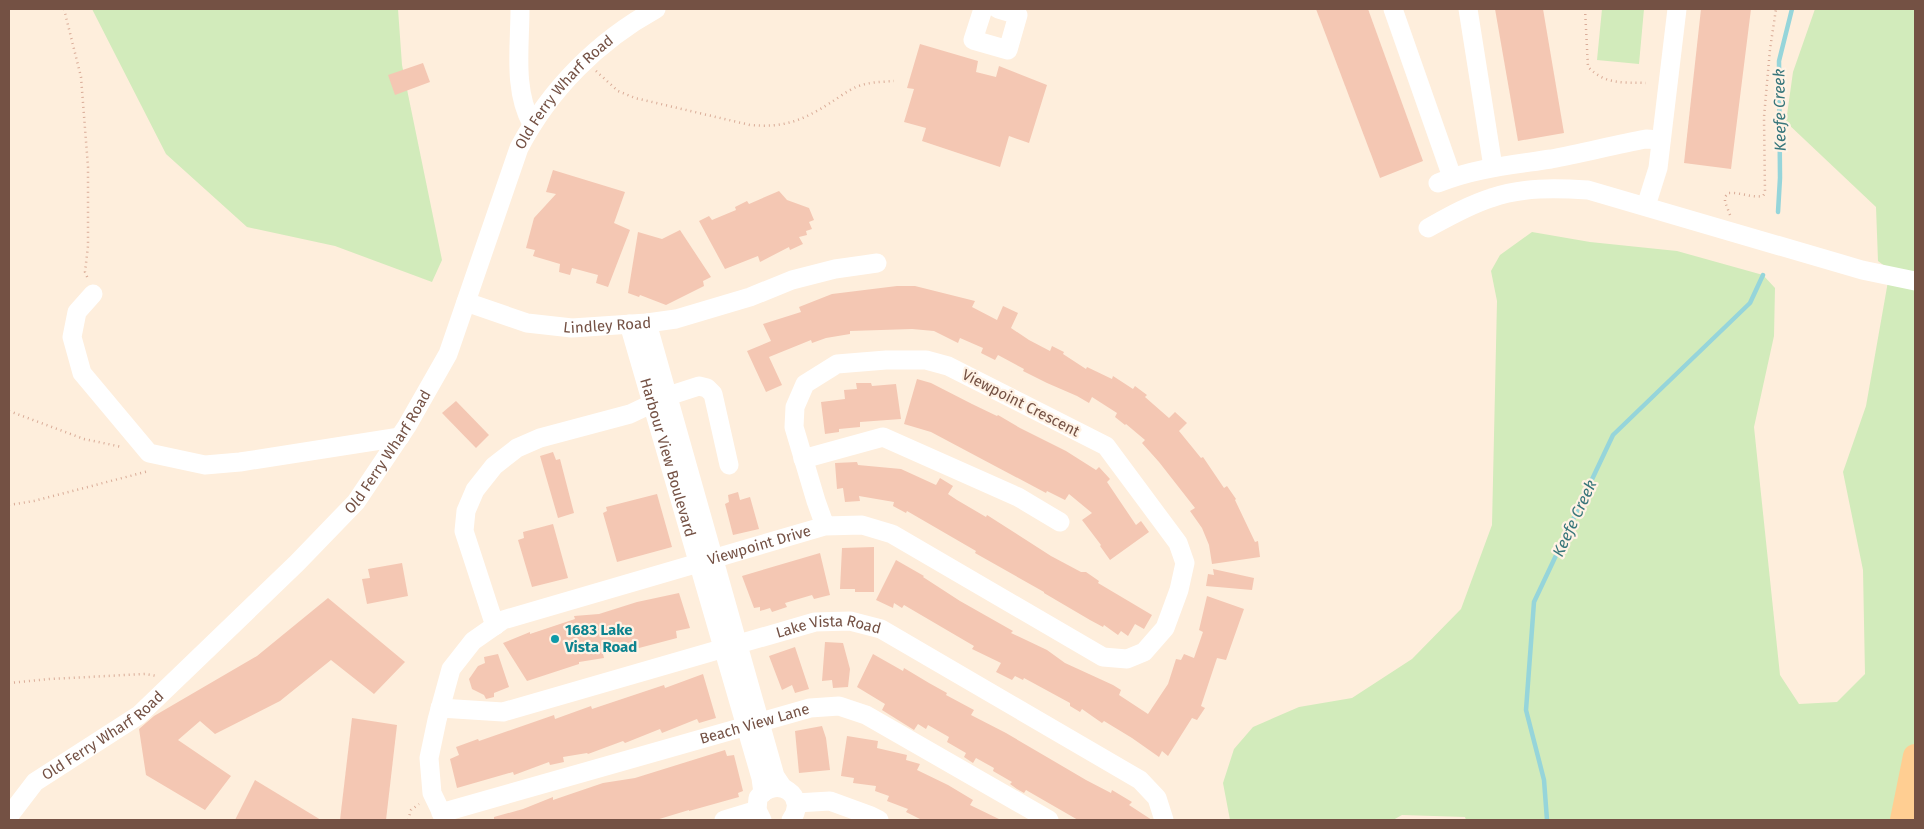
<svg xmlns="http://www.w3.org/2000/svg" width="1924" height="829" viewBox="0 0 1924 829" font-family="'Fira Sans',sans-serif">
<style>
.green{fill:#d2ebbb}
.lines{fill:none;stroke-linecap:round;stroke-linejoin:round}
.stream{stroke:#96d5da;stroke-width:4.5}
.building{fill:#f4c7b3}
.path{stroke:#d9ab97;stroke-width:2.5;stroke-dasharray:1 4;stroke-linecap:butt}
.minor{stroke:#fff;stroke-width:19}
.major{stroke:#ffce92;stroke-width:24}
.culture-dot{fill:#0f9aa8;stroke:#fff2e4;stroke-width:2}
.labels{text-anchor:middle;stroke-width:4.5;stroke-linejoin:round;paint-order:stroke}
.street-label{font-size:15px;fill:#745144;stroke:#fff2e4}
.culture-label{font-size:15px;font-weight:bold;fill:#0d838f;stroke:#fff2e4;text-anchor:start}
.water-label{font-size:16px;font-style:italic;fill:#38767b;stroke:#fff2e4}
</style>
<rect width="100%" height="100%" fill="#feeedc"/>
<!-- green -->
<g class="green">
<polygon points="92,9 398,9 402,65 442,260 432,282 335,246 247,227 166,154"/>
<polygon points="1602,9 1644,9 1639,64 1597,60"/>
<polygon points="1815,9 1915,9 1915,820 1466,820 1465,817 1402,815 1393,820 1230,820 1223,783 1234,749 1253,727 1299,707 1352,698 1412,659 1461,609 1492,525 1497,301 1491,271 1500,255 1532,232 1590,242 1677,251 1763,275 1775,288 1774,336 1754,427 1780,675 1799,704 1837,702 1865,674 1863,570 1843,472 1866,406 1890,270 1878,261 1876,207 1786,122 1793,72"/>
</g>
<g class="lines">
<!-- stream -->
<g class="stream">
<polyline points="1778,212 1780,178 1779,61 1792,9"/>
<polyline points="1547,820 1544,780 1526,710 1534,602 1613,435 1750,303 1763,275"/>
</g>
</g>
<!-- building -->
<g class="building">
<polygon points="1316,9 1368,9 1423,161 1380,178"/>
<polygon points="1495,9 1543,9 1564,133 1518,141"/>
<polygon points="1701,9 1751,9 1731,169 1684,163"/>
<polygon points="920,44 978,61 976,72 996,77 999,66 1047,85 1029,143 1009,136 1000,167 922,141 926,128 904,122 914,89 907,88"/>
<polygon points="423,63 430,82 395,95 388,75"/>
<polygon points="553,170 625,192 614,223 630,230 608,287 596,283 598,275 572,268 570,275 559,272 560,264 533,256 535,250 526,248 534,218 556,194 546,192"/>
<polygon points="779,191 787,200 809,208 814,220 809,222 812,229 806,231 807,235 799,237 803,244 790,250 789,247 760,262 758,256 725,269 699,221 709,216 712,220 736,210 735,207 747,201 749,204"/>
<polygon points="680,230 711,277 703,281 704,286 666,305 640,295 639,297 628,293 638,232 662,239"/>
<polygon points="897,286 915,286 975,301 972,307 997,320 1003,306 1018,313 1011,328 1029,340 1050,351 1052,346 1064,352 1063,354 1086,369 1087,367 1112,379 1113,376 1133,389 1135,386 1147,395 1145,397 1169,418 1175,412 1187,423 1179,431 1201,458 1203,457 1224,488 1227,486 1236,499 1235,500 1255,542 1258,541 1260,557 1212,564 1209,545 1202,528 1190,511 1195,508 1159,462 1142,443 1145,440 1126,424 1125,425 1115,417 1117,413 1092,397 1089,403 1077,396 1047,383 1023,371 1024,369 998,355 995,360 981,353 983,348 960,338 958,343 934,331 912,329 850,331 850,334 826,338 812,343 811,340 769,357 782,385 766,392 747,351 771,341 763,324 801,312 799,307 832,294"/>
<polygon points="917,379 931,383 972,404 997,416 998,415 1020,428 1066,451 1096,470 1099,467 1110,479 1107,482 1136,525 1141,521 1149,532 1110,560 1100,546 1101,545 1082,520 1092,513 1069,494 1065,500 1047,491 1046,493 931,432 904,424"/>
<polygon points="856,383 871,383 872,386 896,384 901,419 860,422 860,427 839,429 839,432 825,434 821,402 845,399 844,390 857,389"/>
<polygon points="456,401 489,435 476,448 442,413"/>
<polygon points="553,452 556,460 560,459 574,513 558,518 540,456"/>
<polygon points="857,462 858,465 901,469 936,485 940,478 953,486 948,494 957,500 986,517 987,515 1051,556 1081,572 1086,572 1099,581 1098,583 1152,615 1144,629 1135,624 1128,636 1121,631 1118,635 1104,625 1103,627 1090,620 1044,593 1044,592 975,553 976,551 907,511 906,513 893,506 894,502 859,496 860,501 845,502 843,488 837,489 835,463"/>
<polygon points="738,492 740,500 750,497 759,529 733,535 725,504 729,502 728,495"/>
<polygon points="657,494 672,547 617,562 603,513 607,511 606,507"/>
<polygon points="553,524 568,578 532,587 518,540 524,538 523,532"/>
<polygon points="874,547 874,592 855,592 855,589 840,589 842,548"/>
<polygon points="820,553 830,595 814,599 812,595 785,603 787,607 772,612 770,608 760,611 760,607 754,608 742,576"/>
<polygon points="896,560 924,576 923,577 960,601 1013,631 1011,633 1047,650 1065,663 1113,685 1121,690 1119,695 1148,714 1168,684 1176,659 1181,660 1184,654 1194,658 1203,632 1199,630 1207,596 1244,609 1226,660 1217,658 1201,706 1205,708 1197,720 1192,718 1168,756 1162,751 1159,757 1132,738 1104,721 1102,723 1082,709 1080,712 1070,706 1070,703 1024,678 1023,680 1015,676 1012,680 996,672 1001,663 972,649 974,646 904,605 902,608 894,603 893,608 876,600"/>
<polygon points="402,563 408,596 367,604 362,579 370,578 368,569"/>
<polygon points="1213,569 1254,578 1252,590 1206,586 1208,574 1214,575"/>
<polygon points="679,593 690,628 676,631 677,638 639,648 636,645 603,654 604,658 579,662 579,664 527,681 503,643 530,632 530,634 575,619 574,616 599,614 637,602"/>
<polygon points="328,598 405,662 374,694 331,660 280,701 215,734 200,721 178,740 231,776 205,810 146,775 139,729 154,716 257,656"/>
<polygon points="825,642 843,643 850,669 848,687 833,688 832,680 822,681"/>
<polygon points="795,647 809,689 795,693 792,685 782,690 769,656"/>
<polygon points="498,654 509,687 494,693 494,697 486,699 484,695 472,689 469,679 478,666 485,663 484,657"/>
<polygon points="873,654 903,671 904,668 929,683 947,693 946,695 974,710 971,715 1006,733 1086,780 1111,793 1112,790 1132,802 1129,805 1152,820 1078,820 1026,790 1024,793 1017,789 1010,784 1012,782 993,771 994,768 976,758 973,763 964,757 966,753 947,742 949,737 928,725 926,729 918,724 914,730 882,710 885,704 857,687"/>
<polygon points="703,674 716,718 699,723 697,719 662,733 660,729 625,743 623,741 588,754 587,753 563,757 564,762 550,765 549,762 514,775 513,772 457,788 450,759 459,755 456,747 478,739 479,741 554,715 555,719 591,706 592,709 664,685 665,688"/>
<polygon points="352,718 397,725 386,820 340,820"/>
<polygon points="822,726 826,738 830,770 799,773 795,731"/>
<polygon points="847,736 878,741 877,748 907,755 906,760 920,764 917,770 948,785 973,800 970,805 1001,820 922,820 906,812 908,809 887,801 889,796 875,791 876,786 853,783 854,778 841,776"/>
<polygon points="725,750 727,756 734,755 743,791 738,793 739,797 689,811 689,810 656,820 494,820 494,817 523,809 553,797 553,800 603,783 635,778"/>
<polygon points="255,780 321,820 235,820"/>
</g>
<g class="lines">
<!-- path -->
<g class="path">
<polyline points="64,9 81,77 88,167 88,246 85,272 88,279"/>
<path d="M1585,9L1588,67C1606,85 1622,82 1646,83"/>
<path d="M596,71L618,91L635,98L750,125C783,128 802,121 830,103C838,98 847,91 856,87C868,82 881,82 894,81"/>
<path d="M1730,215L1725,202V197L1728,193C1740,192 1751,198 1763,196L1765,193L1764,117L1770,49L1776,9"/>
<polyline points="9,411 84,439 122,447"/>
<polyline points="9,505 34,501 149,471"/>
<polyline points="9,683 49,679 145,674 157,676"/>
<polyline points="408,820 411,810 419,804"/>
</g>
<!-- minor -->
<g class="minor">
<path d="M520,9C520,47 513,90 532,124"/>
<polyline points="983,9 973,40 1008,50 1018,15 998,9"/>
<polyline points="1393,9 1452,177"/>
<polyline points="1468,9 1493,167"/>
<path d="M1438,183C1475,168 1512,165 1551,159C1583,153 1614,145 1646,139L1661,140"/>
<polyline points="1646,206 1658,168 1677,9"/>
<path d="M1428,228C1448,217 1469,205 1491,198C1522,187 1556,188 1588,190L1862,270L1915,281"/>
<polyline points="93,294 77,312 72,337 82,373 149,453 205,465 240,462 400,437"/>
<path id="s1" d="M466,302L527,323L572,328L647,323L676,319L750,297L792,280L835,269L877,263"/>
<polyline points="647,323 775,776 783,788"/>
<path id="s2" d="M629,324L761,778L763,793"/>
<polyline points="803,459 883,437 1018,497 1060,522"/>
<polyline points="495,626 464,531 466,511 475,490 494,466 517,448 540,438 630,414 668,396 699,386 707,388 713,394 729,465"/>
<path id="s3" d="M440,708L503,712L815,622L850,621L881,629L1140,780L1157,798L1164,820"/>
<polyline points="796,803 830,801 871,816 879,820"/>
<path id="s4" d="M441,813L810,708L839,706L866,715L1049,820"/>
<path id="s5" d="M9,816L35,782L139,715L297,563L356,502L407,426L448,354L519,148C550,89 598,41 656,9"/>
<path id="s6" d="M445,820L432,793L429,758L437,720L451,669L473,641L503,620L825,526L862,525L892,534L1103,657L1127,659L1144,652L1165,628L1179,590L1185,563L1178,543L1106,446L948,366L926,360H886L837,364L805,384L795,407L794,427L816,501L825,526"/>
<polyline points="724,820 757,810"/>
<path d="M762,820L757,810L758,798C777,774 809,796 791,820"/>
</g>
<!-- major -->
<polyline class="major" points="1902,820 1915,756"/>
</g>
<!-- markers -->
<circle class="culture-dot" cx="555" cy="639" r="5"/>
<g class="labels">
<!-- street labels -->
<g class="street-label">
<text dy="5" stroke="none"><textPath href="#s5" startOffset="935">Old Ferry Wharf Road</textPath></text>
<text dy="5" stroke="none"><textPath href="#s1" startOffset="145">Lindley Road</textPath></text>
<text transform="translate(1021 403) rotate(27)" y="5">Viewpoint Crescent</text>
<text dy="5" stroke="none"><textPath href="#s5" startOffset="530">Old Ferry Wharf Road</textPath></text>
<text dy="5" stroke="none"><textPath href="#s2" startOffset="139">Harbour View Boulevard</textPath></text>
<text dy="5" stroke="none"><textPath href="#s6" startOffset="496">Viewpoint Drive</textPath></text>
<text dy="5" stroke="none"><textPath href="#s3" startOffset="401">Lake Vista Road</textPath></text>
<text dy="5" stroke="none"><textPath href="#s4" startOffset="326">Beach View Lane</textPath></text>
<text dy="5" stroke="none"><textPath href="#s5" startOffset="125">Old Ferry Wharf Road</textPath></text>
</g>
<!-- culture labels -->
<g class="culture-label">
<text x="565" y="635">1683 Lake<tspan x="565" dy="17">Vista Road</tspan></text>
</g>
<!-- water labels -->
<g class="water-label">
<text transform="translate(1779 110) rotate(-91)" y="6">Keefe Creek</text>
<text transform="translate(1574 518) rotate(-65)" y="6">Keefe Creek</text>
</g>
</g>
<!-- border -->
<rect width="1924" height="829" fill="none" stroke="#745144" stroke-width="20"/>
</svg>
